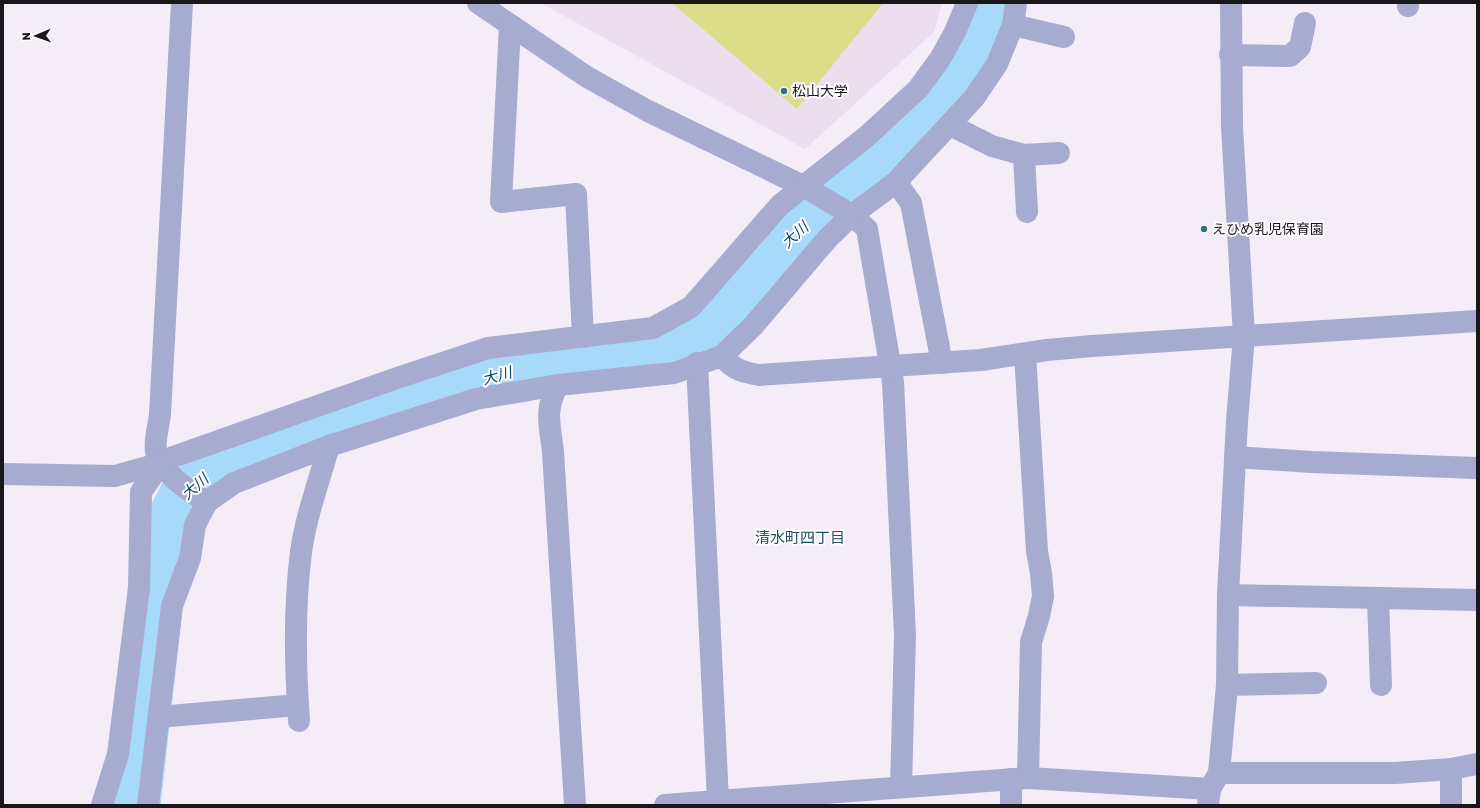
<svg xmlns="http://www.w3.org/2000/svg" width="1480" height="808" viewBox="0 0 1480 808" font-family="Rubik,'Noto Sans JP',sans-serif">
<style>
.built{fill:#eadeef}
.green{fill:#dbde89}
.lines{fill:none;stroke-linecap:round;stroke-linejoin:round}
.river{stroke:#a7d9fb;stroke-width:47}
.minor{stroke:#a7abd0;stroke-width:22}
.poi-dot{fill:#357088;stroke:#fdfbfe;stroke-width:1.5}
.labels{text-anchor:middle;stroke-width:4;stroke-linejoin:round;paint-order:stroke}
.poi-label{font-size:14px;fill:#19171a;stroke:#fdfbfe;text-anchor:start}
.water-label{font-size:15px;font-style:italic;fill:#004c70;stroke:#fdfbfe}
.neighbourhood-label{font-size:15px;fill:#205063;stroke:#fdfbfe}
</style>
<rect width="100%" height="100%" fill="#f4ecf7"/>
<!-- built -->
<polygon class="built" points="541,3 942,3 934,32 805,149"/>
<!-- green -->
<polygon class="green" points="672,3 883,3 797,109"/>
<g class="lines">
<!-- river -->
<polyline class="river" points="137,805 166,546 171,517 183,494 208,474 489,377 538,365 667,353 711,324 761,265 871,167 953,77 988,3"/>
<!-- minor -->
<g class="minor">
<path d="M182,3L160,414C159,425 154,440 156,451C161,473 189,491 207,502"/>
<polyline points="478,3 587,77 648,111 803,186 852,215 867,229 893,382 905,635 901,787"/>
<polyline points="1408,3 1408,6"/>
<polyline points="1013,25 1064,37"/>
<polyline points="510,26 501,202 576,194 583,337"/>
<polyline points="1230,55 1290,56 1300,47 1305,23"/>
<polyline points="950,125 992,146 1024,155 1059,153"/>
<polyline points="1024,155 1027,212"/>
<polyline points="896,182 911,203 942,363"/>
<polyline points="1025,354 1037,551 1041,573 1043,596 1039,616 1031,642 1028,778"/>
<polyline points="722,356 753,326 828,238 852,215 896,182 974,98 997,64 1013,25 1016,3"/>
<polyline points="697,363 718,801"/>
<path d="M558,385C544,410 550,425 553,452L575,805"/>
<polyline points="1235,457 1312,462 1477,468"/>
<polyline points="3,474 115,476 161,463 173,457 397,378 488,348 653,328 691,307 780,205 866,137 918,89 940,59 955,32 967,3"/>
<polyline points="1228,595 1477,600"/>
<polyline points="1378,599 1381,685"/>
<polyline points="1227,685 1316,683"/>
<polyline points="158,717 298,705"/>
<path d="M299,721C295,665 294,607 301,552C306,516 319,481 329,446"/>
<polyline points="1219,773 1395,773 1451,769 1477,764"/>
<polyline points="102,805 118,754 139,588 141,492 161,463"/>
<path d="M148,805L172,606L190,558L195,525L207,502L234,483L329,446L476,399L558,385L674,373L722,356C734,370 742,372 759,375L981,360L1047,350L1092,346L1477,321"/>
<polyline points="665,805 1028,778 1210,789"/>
<polyline points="1011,805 1011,779"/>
<polyline points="1208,805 1210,789 1219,773 1227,685 1228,595 1237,421 1244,336 1232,126 1231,3"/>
<polyline points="1451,805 1451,769"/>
</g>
</g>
<!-- markers -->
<g class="poi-dot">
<circle cx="784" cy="91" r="4"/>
<circle cx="1204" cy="229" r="4"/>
</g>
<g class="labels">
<!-- poi labels -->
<g class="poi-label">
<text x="792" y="96">松山大学</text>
<text x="1212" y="234">えひめ乳児保育園</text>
</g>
<!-- water labels -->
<g class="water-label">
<text transform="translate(795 235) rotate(-42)" y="5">大川</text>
<text transform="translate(497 376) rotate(-15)" y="5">大川</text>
<text transform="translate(195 487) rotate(-41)" y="5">大川</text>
</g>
<!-- neighbourhood labels -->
<g class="neighbourhood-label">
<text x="800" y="543">清水町四丁目</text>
</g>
</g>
<!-- border -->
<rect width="1480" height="808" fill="none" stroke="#19171a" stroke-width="8"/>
<!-- north arrow -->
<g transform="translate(36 36) rotate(268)" stroke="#fdfbfe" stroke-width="3" paint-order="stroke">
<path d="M0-3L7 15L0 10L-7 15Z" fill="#19171a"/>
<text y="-6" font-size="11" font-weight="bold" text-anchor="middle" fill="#19171a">N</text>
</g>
</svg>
